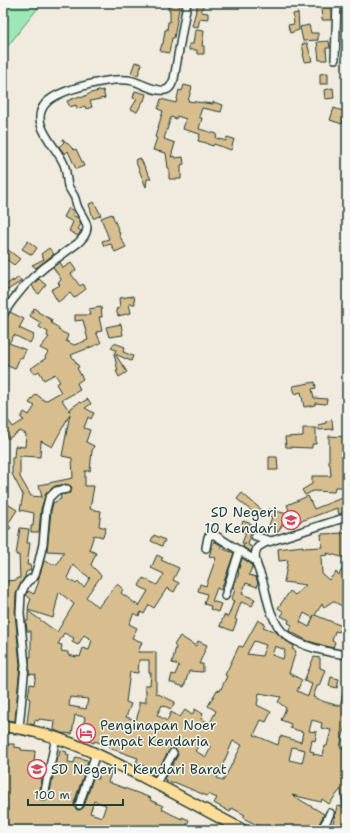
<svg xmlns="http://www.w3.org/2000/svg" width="350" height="833" viewBox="0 0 350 833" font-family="'Shantell Sans',sans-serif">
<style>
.green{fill:#9de7b6;stroke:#5e9275}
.building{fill:#d8be8e;stroke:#1f3d34;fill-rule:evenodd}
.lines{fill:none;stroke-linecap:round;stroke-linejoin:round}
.minor-casing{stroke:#1f3d34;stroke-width:10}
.highway-casing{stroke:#1f3d34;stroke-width:13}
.minor{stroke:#f6f6f2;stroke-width:7}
.highway{stroke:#ffdd96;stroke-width:10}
.labels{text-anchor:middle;stroke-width:3;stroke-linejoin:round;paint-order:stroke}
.poi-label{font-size:14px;fill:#1f3d34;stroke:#f6f6f2;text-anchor:start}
</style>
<rect width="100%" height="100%" fill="#f0ebde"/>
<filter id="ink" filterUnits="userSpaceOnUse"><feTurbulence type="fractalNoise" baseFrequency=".025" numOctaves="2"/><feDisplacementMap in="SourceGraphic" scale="8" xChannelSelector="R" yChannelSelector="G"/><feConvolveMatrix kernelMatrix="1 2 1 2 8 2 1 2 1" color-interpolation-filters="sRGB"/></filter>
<g filter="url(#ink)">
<!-- green -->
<polygon class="green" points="3,3 42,3 3,52"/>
<!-- building -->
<g class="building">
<polygon points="168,3 180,3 174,38 172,38 169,53 160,51 162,44 163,44 165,30 167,30 168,22 170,22 170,10 168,10"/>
<polygon points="198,3 204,3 201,12 208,13 208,19 200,18 198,27 192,26"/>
<polygon points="331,7 331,20 322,20 321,8"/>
<polygon points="298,13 299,30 290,33 288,25 294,24 293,14"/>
<polygon points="309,25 311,33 318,33 318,40 303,41 300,27"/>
<polygon points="195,30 204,31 202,46 204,46 204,54 197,54 197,50 189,50 189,44 193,44"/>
<polygon points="329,41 330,48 326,48 327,60 319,60 317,42"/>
<polygon points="307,43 312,61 305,62 303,54 304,54 302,44"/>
<polygon points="135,62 142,64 138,75 131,73"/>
<polygon points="328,73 328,84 320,84 320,74"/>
<polygon points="184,85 192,87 188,101 213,104 213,102 223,105 221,112 202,108 199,117 202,118 199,129 217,134 216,138 226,141 227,137 234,139 231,150 214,144 213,146 207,144 207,143 198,141 200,134 183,129 186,119 177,116 176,119 171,117 164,139 175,143 171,157 174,156 175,158 183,157 184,164 181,165 181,179 169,179 169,168 168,168 166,153 153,150 157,138 155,137 163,111 158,109 161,99 176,103 179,90 182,91"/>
<polygon points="333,88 334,98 325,99 324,90"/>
<polygon points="103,90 105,98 90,101 92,107 86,109 85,106 77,109 76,105 70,107 67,101 80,96 81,98 91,93"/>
<polygon points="135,91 146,94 144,101 143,101 137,112 131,109 137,99 133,98"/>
<polygon points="334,108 346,112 342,124 330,120"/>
<polygon points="62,139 63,139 74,150 76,149 84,166 76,169 68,151 65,154 59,147 64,142"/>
<polygon points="140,158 151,179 147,179 146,187 135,160"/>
<polygon points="94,202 101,215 95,218 93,218 89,204"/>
<polygon points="69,208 74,211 72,215 78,218 81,224 78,229 81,231 78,236 69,231 73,222 64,217"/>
<polygon points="112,214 120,234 119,235 126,247 115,252 111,244 104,246 102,241 109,239 101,218"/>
<polygon points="28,241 37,248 32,255 22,249"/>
<polygon points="3,246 20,259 14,265 3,257"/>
<polygon points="49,248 54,254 36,268 32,265 44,259 41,254"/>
<polygon points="60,262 63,268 71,263 76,270 71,274 80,286 83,284 86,289 74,298 70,293 58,302 51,290 60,285 58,283 61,280 61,279 53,267"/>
<polygon points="18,277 22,281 6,291 3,287 13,280 13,282"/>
<polygon points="39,279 46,285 39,294 35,291 32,285"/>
<polygon points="134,296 135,304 129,304 131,313 118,316 116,309 120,308 119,298"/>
<path d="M101,307L102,317H99L102,331L96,332L101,343L71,355L79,367L77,368L83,379L77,383L80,390L62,400L70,412L71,408L80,402L81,403L88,399L91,404L85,408L94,413L91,419L88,417L84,428L90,430L86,442L94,446L92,451L90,471H85V486H94L90,509L101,511L99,526L106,528L103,537L94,535L89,550L96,553L91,565L98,572L101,576L86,597L98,607L117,584L123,589L121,593L139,606L148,591L139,586L143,578L157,585L164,574L151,568L157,555L163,558L161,560L179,568L173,580L179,583L174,592L167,588L154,608L149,605L144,614L141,612L139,616L134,613L129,624L137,628L132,638L142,642L138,652H156V693L175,702L171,709L162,705L157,715L167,721L171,712L180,717L185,710L192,715L195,709L203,714L201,719L210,723L216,711L208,706L217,690L220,691L227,676L225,675L239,646L243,647L258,620L265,624L263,627L276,632L283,639L294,646L292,649L296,651L289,673L302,680L297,691L308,696L312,684L304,681L314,657L320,658V668L325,670L319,686H317L313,697L325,702L340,706L345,684H347V703L345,710L347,711V731H344L340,747L347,748V826L342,824L340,830L332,828L337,806L343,807L341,789L329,804L322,799L321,802L292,795L324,814L316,830H259L261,827L243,818L245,815L232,808L230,812L214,803L217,798L208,794L207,796L174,782L173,784L164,779L178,755L177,751L175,748L171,749L169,751L154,776L152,774L154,771L136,762L138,758L109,748L111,741L101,739L100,743L95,741L94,743L81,738L85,717L75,715L72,734L65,733V734L54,730L55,721L39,719L38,721L35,720L34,725L27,723L30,699L28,698L30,684L34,685L36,675L29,674V657H31V631H27L26,621H28V611L57,632L74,604L59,592L53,618L28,610L29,604L31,599L26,595L28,591L34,594L39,581L38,580L44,561L57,565L64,552L47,551L51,511L53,503L61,499L60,495L70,493L72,488L71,486L66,484L55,486L46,493L41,509L39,532H31V526H33L34,513L20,510L23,495L12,474V458H14L15,446L25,447L26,434L20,431L8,439L4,433L6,431L3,427V424L8,420L13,427L24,420L21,418L24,412L29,415L35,406L29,403L36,394L45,401L61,392L56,384L60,382L55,374L44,380L39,371L34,374L30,369L46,358L45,357L48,352L40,348L49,337L47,336L48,332L39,327L41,323L30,316L34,308L38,311V312L52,320L51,323L59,328L58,330L68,335L66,341L74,345L88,340L83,320L75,321V315H90L89,309ZM70,414L62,456L72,458L73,478L39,485L42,497L31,496L20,477V456L40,457L41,441L52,447ZM73,565L90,578L84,587L78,582L76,584L67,578ZM64,633L74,638L72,642L78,645L84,635L92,640L89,650L83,648L80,657L77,656V657L68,655V652L61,651L62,645L58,644ZM254,641L266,645L262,656L247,654ZM275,646L285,650L283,659L272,655ZM139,660H149V673H151L150,685H145V690H146V702H139V711L136,720L126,717L131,704L126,702L130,672L138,673ZM259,693L281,697L278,702L286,708L281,720L291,724L290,728L303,732L301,742L280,736L278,745L254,735L261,720L266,722L271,712L257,705ZM70,697L88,699L86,709L69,706ZM312,720L322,723L321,728L331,730L327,746H325L323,756L313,754L314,752L310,751L312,740L315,741L317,732L309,731ZM233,741L242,745L223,781L217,778ZM201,742L211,747L206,757L195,751ZM292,747L305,750L302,763L289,760Z"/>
<polygon points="10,312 24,319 19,328 34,335 30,343 14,335 9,343 26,350 22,358 20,357 15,369 3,364 3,319 7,317"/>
<polygon points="121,324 123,335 109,337 106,327"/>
<polygon points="114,343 125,347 123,352 133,356 131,361 115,354 127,372 119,377 116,371 118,371 114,354 116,350 111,348"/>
<polygon points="315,382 316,388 312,389 314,398 327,399 326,404 315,403 315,405 304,407 301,392 295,394 293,386"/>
<polygon points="332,420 333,429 319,430 318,425 326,423 326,421"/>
<polygon points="303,428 316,428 316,444 312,444 312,448 286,447 285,437 303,436"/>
<polygon points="329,436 347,437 347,487 335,487 334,492 313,491 305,495 302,490 312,484 312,476 331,476 330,464 329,464"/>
<polygon points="269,457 277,457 278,470 269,470"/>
<polygon points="242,493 264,512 260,518 237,499"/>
<polygon points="308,496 314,509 347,496 347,512 339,514 337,508 293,524 284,522 278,532 269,525 272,517 267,515 268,509 291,515 287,505"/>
<polygon points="3,501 17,510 8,524 11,528 3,534"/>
<polygon points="243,521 252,524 251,526 265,532 265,534 256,531 251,533 248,545 252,547 251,552 243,547 244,544 246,544 242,543 246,533 239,531"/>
<polygon points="20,528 29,529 27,543 30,543 27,565 30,565 31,570 26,572 25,577 21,583 16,594 15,613 20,665 15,721 3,720 3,666 5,657 3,657 3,583 6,583 6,581 17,580 18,578 20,578 19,555 16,555"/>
<path d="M347,533V550L345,558L327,553L328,555L321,556L322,574L329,580L336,572L339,575L347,559V609L333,601L324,607L322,604L315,615L342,626L339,632L335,631L332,641L335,642L333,648L308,641L289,631L292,625L288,623L289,620L281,616L284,612L278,608L290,591L295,595L306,585L284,582L288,560L279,561L278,549L303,546V548L322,547L321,534ZM304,613L313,618L314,615L309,627L300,622Z"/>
<polygon points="154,535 165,540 162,546 151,541"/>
<polygon points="214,541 222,546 221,548 234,553 221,590 217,588 212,601 221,604 218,612 210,609 211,606 204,604 207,594 198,591 200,584 206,586 216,558 209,556"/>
<polygon points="242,558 251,564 252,567 249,575 256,577 258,584 257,587 246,583 242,594 255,599 252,606 241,602 235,619 237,620 233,631 220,626 224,615 228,617 234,601 231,600 235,590 233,589 239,573 238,572"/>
<polygon points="180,636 196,646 198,641 207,645 199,664 203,664 203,672 189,671 184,687 170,682 172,674 175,675 179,665 172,663 176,647 174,645"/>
<polygon points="331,677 339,679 337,688 329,686"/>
<path d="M8,744H14V747L21,748V750L35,751L33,777L42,779L39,795V798L43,801H46L49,797L57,756H59L60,750L67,752L66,754L69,755L68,762L74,763L76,757L87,760L88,762L74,803V806L77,810H80L84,807L93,778L98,779L102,768L112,770L108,782L151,798L150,800L163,806L162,809L171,814L182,819V817L189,820L185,830H3V790L5,773H3V750H8ZM94,801L106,805L102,817L90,813Z"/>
</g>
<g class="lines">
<!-- minor casing -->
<g class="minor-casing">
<g id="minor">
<polyline points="335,59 337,3"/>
<path d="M3,314C15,296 28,280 45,267C56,259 67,251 78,243C83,238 87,234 87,227C86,220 81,214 78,208C76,204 76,200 74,196C72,193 70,189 68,186C66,178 67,169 63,162C55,145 28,122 46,103C59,89 114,76 133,81C143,84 155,92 165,90C171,89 172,83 174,79L187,3"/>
<path d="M347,517L265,543L258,547C251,557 259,569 262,579C266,590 267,602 271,612C274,620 279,630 286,635C299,646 330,653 347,655"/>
<polyline points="255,536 271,541"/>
<polyline points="206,548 208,537 213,534 256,561"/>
<polyline points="225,596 239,552"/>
<polyline points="19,728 25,665 20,613 21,594 25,585 28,581 34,577 38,565 43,544 46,510 49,498 56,491 67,489"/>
<polyline points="156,783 173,753"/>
<polyline points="44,796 56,737"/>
<polyline points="79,805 96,753"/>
<polyline points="321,830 327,820 330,813"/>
</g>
</g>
<!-- highway casing -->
<g class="highway-casing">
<path id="highway" d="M3,726C56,732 96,753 143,777C176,794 209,812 243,830"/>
</g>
<!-- minor -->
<use href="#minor" class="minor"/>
<!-- highway -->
<use href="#highway" class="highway"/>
</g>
</g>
<!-- icons -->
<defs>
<g id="school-ring" transform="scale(1)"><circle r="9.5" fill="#f6f6f2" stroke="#d1495b" stroke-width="1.5"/><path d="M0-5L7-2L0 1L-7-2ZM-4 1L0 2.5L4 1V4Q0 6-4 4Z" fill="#d1495b"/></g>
<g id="hotel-ring" transform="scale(1)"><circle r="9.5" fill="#f6f6f2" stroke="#d1495b" stroke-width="1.5"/><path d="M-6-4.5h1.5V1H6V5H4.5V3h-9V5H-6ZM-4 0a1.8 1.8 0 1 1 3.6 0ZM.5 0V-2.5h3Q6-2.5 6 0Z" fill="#d1495b"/></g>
</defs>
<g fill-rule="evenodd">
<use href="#school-ring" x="291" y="520"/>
<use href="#hotel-ring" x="86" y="733"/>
<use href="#school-ring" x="37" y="769"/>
</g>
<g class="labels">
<!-- poi labels -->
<g class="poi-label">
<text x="277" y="517" text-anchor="end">SD Negeri<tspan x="277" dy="16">10 Kendari</tspan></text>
<text x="100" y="730">Penginapan Noer<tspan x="100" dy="16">Empat Kendaria</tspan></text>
<text x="51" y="774">SD Negeri 1 Kendari Barat</text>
</g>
</g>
<!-- margin -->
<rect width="350" height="833" fill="none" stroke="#f6f6f2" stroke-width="16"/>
<rect x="8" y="8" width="334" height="817" fill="none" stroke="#1f3d34" stroke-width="1.5" filter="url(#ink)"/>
<!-- scale -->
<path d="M28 799v6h95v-6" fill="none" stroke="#1f3d34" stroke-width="2"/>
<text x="34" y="799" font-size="12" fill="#1f3d34" stroke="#f6f6f2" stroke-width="3" paint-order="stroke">100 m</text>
</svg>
